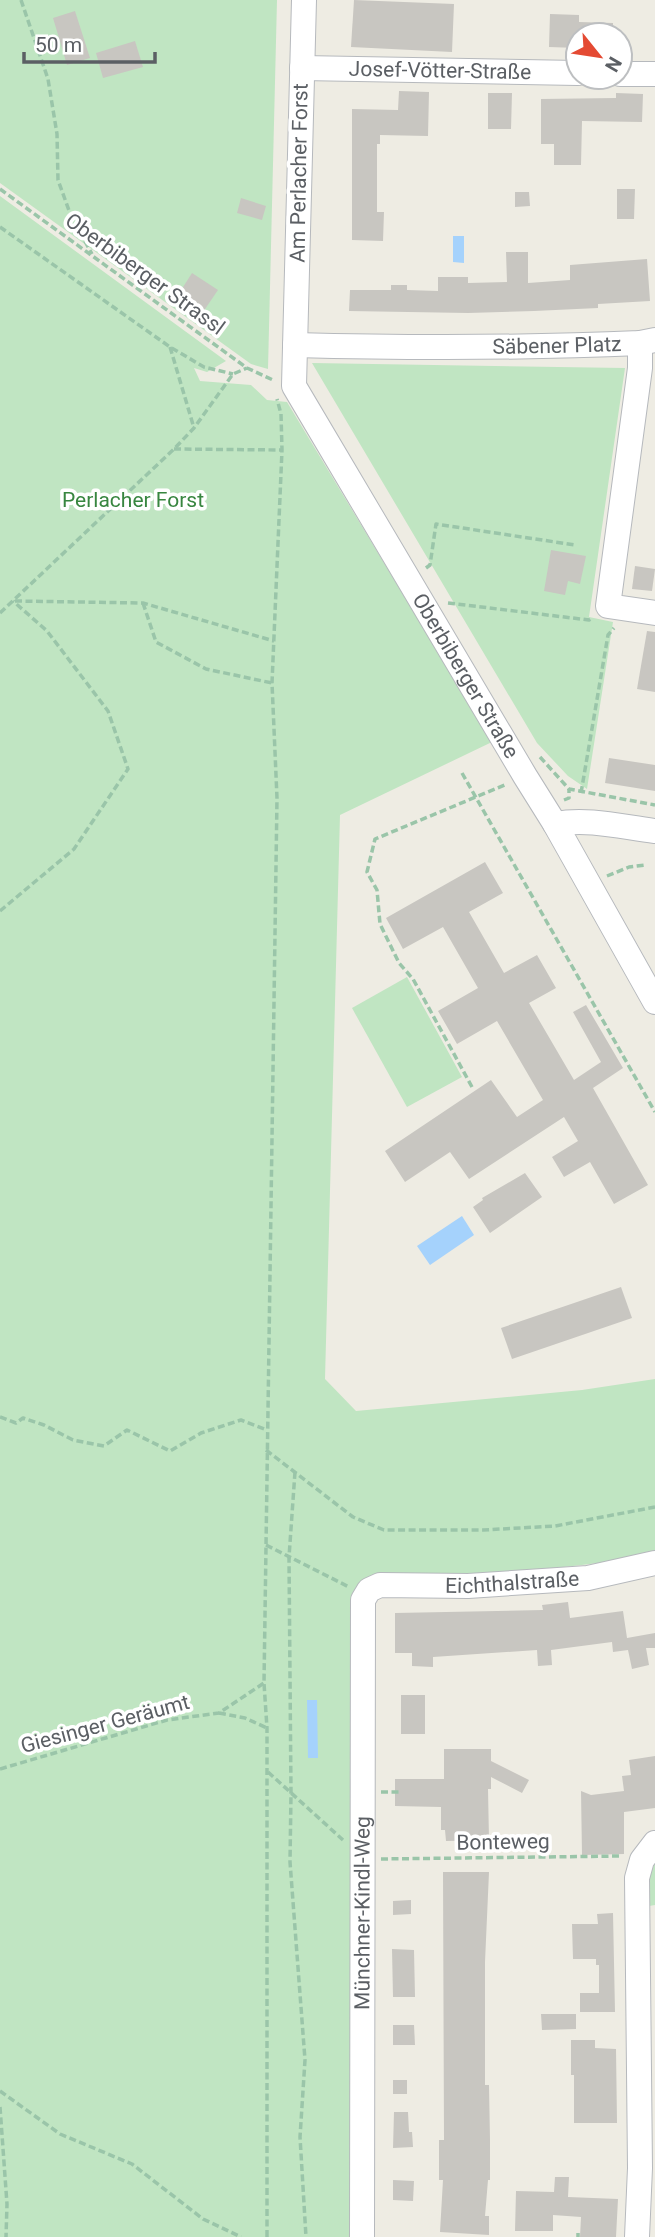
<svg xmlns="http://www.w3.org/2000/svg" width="655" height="2237" viewBox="0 0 655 2237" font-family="Roboto,sans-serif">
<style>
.green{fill:#c0e5c2}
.water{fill:#a5d2fc}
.building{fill:#c8c6c1}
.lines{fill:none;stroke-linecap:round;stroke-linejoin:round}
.minor-casing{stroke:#b6b9bd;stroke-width:26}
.path{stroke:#9ac5a9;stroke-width:3.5;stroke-dasharray:7 3.5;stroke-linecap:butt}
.minor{stroke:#fff;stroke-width:24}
.labels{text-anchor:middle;stroke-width:7;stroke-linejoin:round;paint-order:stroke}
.street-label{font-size:21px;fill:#5b5f64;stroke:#fff}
.park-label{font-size:21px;fill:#388640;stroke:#fff}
</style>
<rect width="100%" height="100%" fill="#eeece3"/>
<!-- green -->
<g class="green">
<polygon points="0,0 277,0 268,369 251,364 0,183"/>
<path d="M0,196L226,361L207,372L194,368L200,381L251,385L267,400L287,402L492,742L340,815L325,1379L356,1411L582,1390L655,1379V1555C560,1570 465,1577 368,1580L356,1588L351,1607L354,2237H0Z"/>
<polygon points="312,363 625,368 589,617 613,622 587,789 568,776 537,743"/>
<polygon points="407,977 462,1077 407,1107 352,1008"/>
<polygon points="655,1863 655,1905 649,1906 649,1874"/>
</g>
<!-- water -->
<g class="water">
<polygon points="453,236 464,236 464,263 453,262"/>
<polygon points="462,1216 474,1235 430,1265 417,1246"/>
<polygon points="307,1700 317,1700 318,1758 308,1758"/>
</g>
<!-- building -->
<g class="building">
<polygon points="354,0 454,4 452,52 351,47"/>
<polygon points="75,11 90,58 67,65 53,18"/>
<polygon points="550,14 579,15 579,22 613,23 613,35 578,35 578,48 549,47"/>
<polygon points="135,41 143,67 103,78 96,53"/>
<polygon points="399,91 429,92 428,136 380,135 380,144 377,144 377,212 384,212 383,241 352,240 352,109 398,110"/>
<polygon points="488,93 512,93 511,129 488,129"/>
<polygon points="616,93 643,94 642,122 582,121 581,165 554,165 554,144 541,144 541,99 616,98"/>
<polygon points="617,189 635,189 634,219 617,219"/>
<polygon points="515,192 529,192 530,206 515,207"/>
<polygon points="241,198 266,206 262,220 237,213"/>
<polygon points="506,252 528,252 528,283 570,280 570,265 647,259 650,301 598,304 598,308 534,311 468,313 349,311 350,290 391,290 391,285 407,285 407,290 438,291 438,277 468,277 468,283 507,282"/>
<polygon points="192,273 218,290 203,312 178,295"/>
<polygon points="551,550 586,556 580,584 568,581 565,595 544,591"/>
<polygon points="635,566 655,569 652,591 632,589"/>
<polygon points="647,631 655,632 655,692 637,689"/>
<polygon points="609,758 655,765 655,791 605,783"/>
<polygon points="485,862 503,893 469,912 504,973 537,955 556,988 529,1003 574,1080 601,1062 573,1012 586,1005 623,1068 593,1088 648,1185 614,1204 590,1162 564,1177 552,1157 578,1141 564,1117 469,1179 450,1152 405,1182 385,1151 491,1080 517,1117 543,1100 497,1021 457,1044 438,1011 478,988 443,927 403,949 386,918"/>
<polygon points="525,1173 542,1197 490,1233 473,1207 483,1200 482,1198"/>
<polygon points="621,1287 632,1318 512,1359 501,1328"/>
<polygon points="568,1602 570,1618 623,1611 627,1638 655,1633 655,1648 646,1648 649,1665 632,1669 628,1650 613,1652 612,1642 551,1650 552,1665 538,1666 537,1650 433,1657 433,1667 412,1666 412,1653 395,1653 395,1613 543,1610 542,1605"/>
<rect x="401" y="1695" width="24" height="39"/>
<polygon points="444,1749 491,1749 491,1761 529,1780 522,1793 491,1777 491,1789 488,1789 489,1840 446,1841 445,1830 441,1830 441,1807 395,1806 395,1779 444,1779"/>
<polygon points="655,1756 655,1808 624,1812 624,1854 582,1855 581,1791 591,1795 624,1791 622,1776 631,1775 629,1760"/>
<polygon points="443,1872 489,1872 485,1962 485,2085 489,2085 490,2140 490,2180 488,2180 485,2216 489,2216 489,2235 440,2232 443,2180 439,2180 439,2140 444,2140"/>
<polygon points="411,1900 411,1914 393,1915 393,1901"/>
<polygon points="613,1913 615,2012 580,2012 580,1993 599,1993 599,1965 596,1965 596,1959 573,1959 572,1924 598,1924 597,1914"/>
<polygon points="392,1949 414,1950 415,1997 393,1997"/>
<polygon points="541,2014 576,2014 576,2029 542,2030"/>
<polygon points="393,2025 414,2025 415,2045 393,2045"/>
<polygon points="571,2040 595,2040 595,2048 616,2049 617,2123 574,2123 574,2075 571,2075"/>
<rect x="393" y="2080" width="14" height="14"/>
<polygon points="394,2112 408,2112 409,2132 412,2132 413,2147 393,2148"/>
<polygon points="555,2177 569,2177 568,2197 618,2199 616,2237 580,2237 581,2217 553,2215 553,2231 515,2231 516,2191 554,2192"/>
<polygon points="393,2180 414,2181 413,2201 393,2200"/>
</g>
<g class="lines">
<!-- minor casing -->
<g class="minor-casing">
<g id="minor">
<path id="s1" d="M304,0L294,386L525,776L555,824L655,1002"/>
<path id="s2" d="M302,68L578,73"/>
<polyline points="620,74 655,74"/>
<polyline points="640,343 640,368 608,606 655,613"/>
<path id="s3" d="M295,345C410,348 525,348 640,343L655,340"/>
<path d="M555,824C589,818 622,827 655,831"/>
<path id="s4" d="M362,2237L363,1600L369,1590L380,1585L468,1586L588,1578L655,1563"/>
<polyline points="637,2237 640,2168 637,1878 642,1860 655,1843"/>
</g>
</g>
<!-- path -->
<g class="path">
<polyline points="21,0 48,79 57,134 58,180 71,216 92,254"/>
<polyline points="0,189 247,368 273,380"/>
<polyline points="0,227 170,347 204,367 233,374"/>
<polyline points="170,347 194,428"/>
<polyline points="174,449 282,450"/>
<polyline points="426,568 430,565 436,524 575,545"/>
<polyline points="15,601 143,603 274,641"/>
<polyline points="143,603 156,642 206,669 272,683"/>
<polyline points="448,603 589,620 592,618"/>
<polyline points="0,613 174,449 194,428 233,374 247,368"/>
<polyline points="540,757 569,789 655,805"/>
<polyline points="462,773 655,1112"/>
<polyline points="581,793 608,635 614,628"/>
<polyline points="564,800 569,798 569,789"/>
<polyline points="607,876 629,867 645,865"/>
<polyline points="0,911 74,849 128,769 108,711 47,631 13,601"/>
<polyline points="472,1087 413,979 399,963 380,924 377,890 367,872 375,839 507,784"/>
<polyline points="0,1417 16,1423 23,1418 44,1425 73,1440 104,1446 127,1430 170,1451 201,1433 241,1420 267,1430"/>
<polyline points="266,1450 353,1517 384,1530 483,1530 555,1526 655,1507"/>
<polyline points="295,1472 289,1557 291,1794 290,1862 305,2060 300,2137 306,2237"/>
<polyline points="266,1545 349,1587"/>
<polyline points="219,1713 245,1718 267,1728"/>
<polyline points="0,1769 167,1720 219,1713 264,1683"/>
<polyline points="268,1772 343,1840"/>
<polyline points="381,1792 400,1792"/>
<polyline points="381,1859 622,1856"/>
<polyline points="0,2091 60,2134 132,2164 203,2219 241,2237"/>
<polyline points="0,2107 7,2204 6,2237"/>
<polyline points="267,2237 267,1728 264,1683 277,798 272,683 282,450 281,414 277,399"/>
<polyline points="578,2237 578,2233"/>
</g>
<!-- minor -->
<use href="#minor" class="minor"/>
</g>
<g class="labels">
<!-- street labels -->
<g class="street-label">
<text dy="7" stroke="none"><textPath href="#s2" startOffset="138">Josef-Vötter-Straße</textPath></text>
<text transform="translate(299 173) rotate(-89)" y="7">Am Perlacher Forst</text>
<text transform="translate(145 274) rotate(36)" y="7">Oberbiberger Strassl</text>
<text dy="7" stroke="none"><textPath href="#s3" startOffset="262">Säbener Platz</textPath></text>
<text dy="7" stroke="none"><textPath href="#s1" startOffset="723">Oberbiberger Straße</textPath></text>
<text dy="7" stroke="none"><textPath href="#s4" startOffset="793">Eichthalstraße</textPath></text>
<text transform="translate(105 1724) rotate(-15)" y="7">Giesinger Geräumt</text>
<text transform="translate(503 1842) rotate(-1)" y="7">Bonteweg</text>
<text dy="7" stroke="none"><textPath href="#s4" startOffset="324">Münchner-Kindl-Weg</textPath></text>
</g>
<!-- park labels -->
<g class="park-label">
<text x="133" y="507">Perlacher Forst</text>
</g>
</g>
<!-- north arrow -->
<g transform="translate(599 56) rotate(120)"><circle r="33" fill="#ffffff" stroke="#bdbfc1" stroke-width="2"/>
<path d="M0-5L12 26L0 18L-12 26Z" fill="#e44a33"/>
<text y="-10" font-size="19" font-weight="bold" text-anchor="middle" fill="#5b5f64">N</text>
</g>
<!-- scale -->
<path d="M24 52v10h131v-10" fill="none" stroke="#5b5f64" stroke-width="3.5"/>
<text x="35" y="52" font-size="21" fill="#5b5f64" stroke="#ffffff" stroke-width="5" paint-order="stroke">50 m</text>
</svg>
